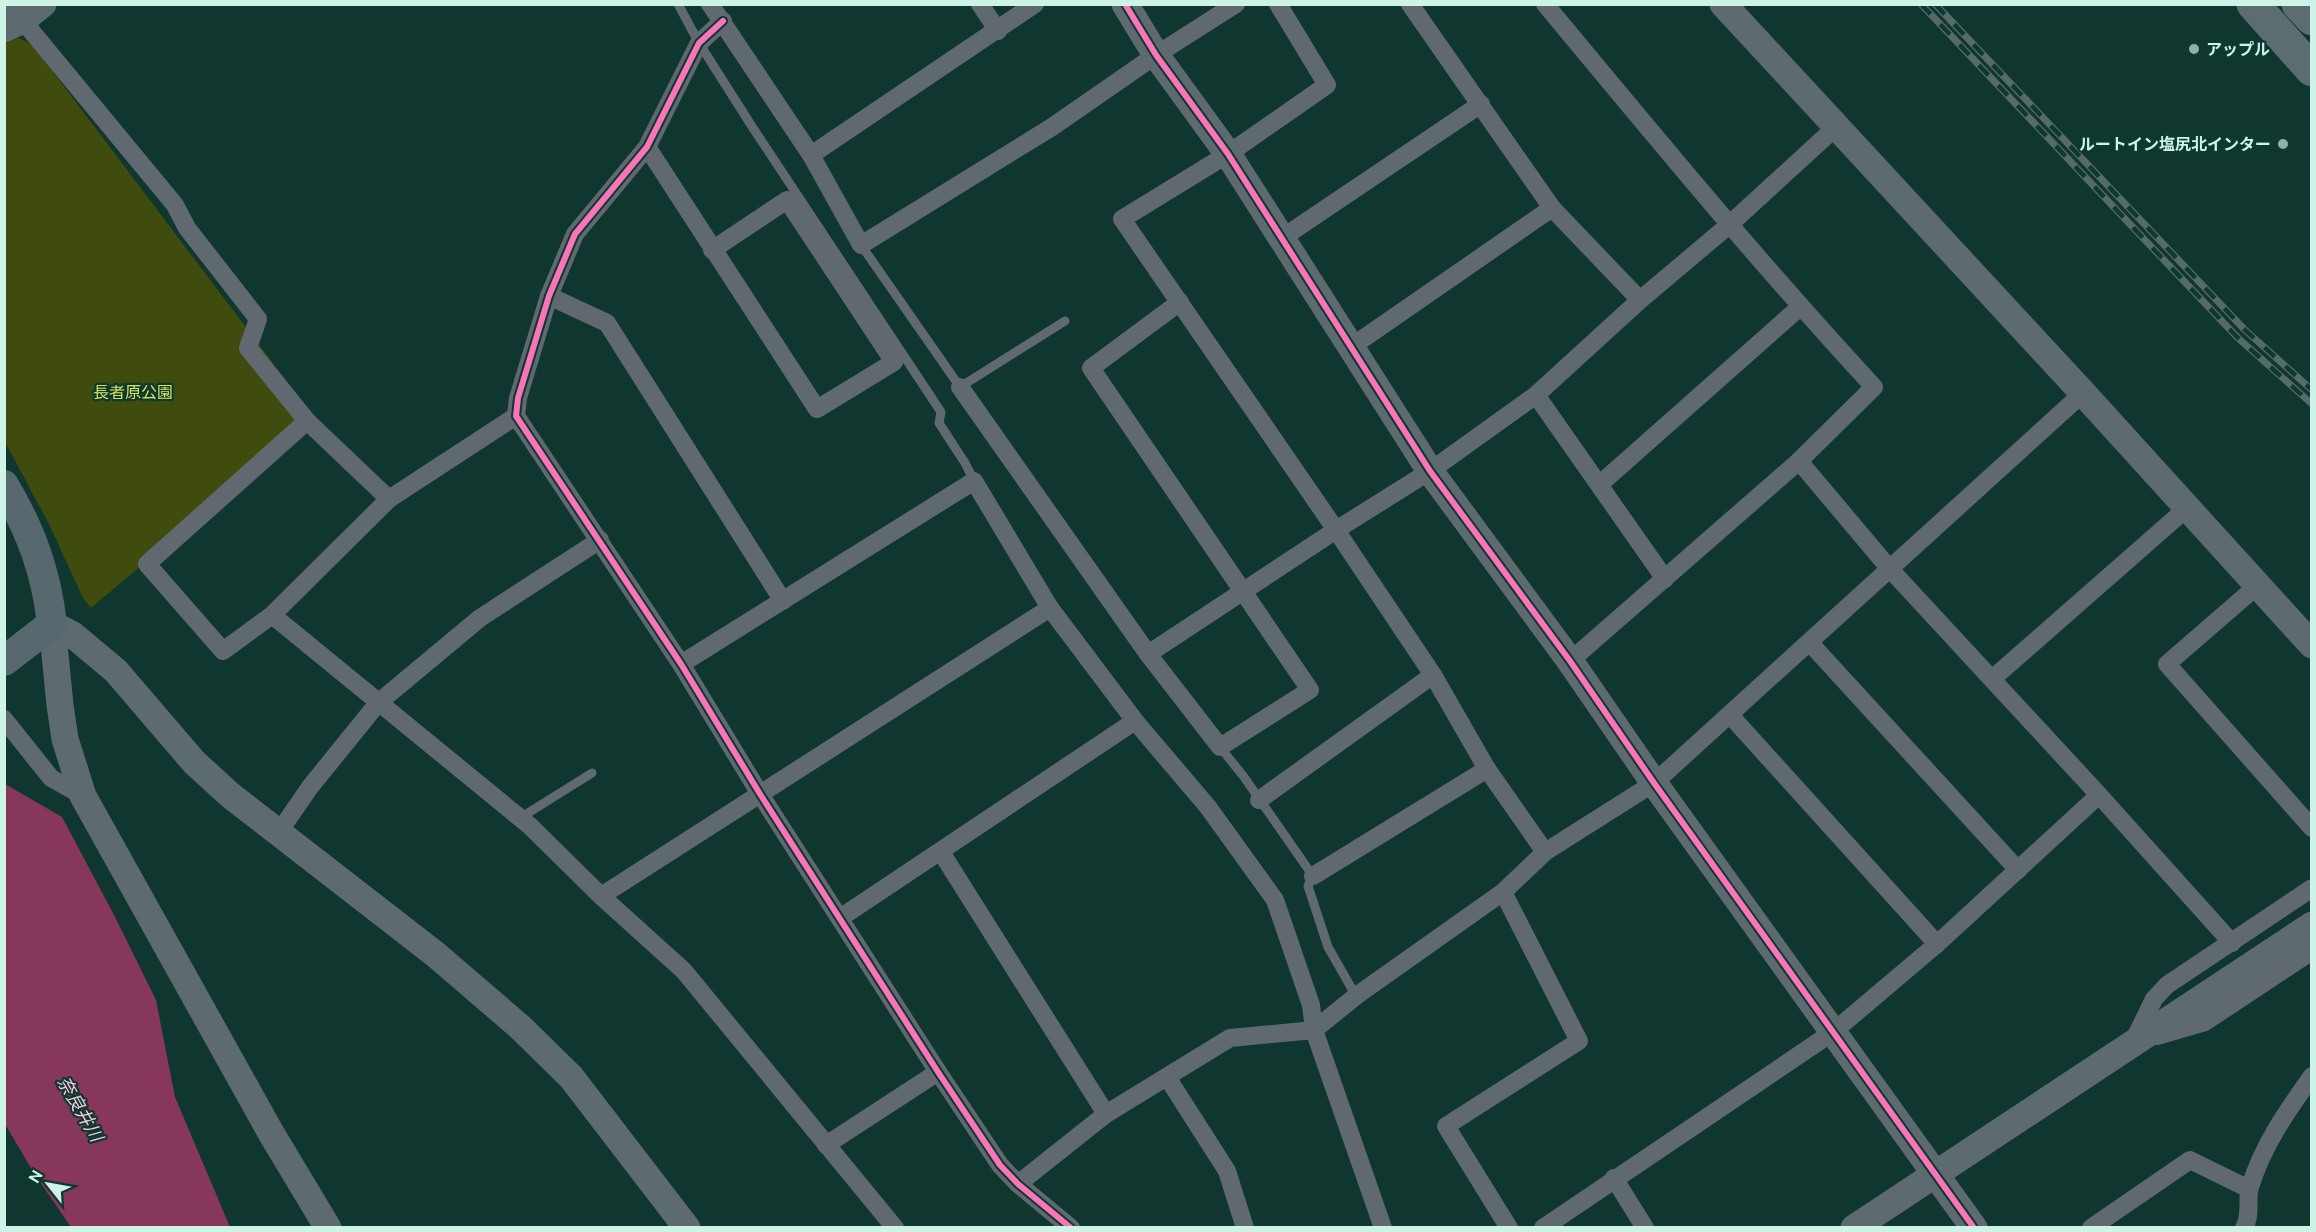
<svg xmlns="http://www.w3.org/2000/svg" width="2316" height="1232" viewBox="0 0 2316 1232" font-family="Ubuntu,'Noto Sans JP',sans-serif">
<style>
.green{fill:#404c0d}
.water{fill:#87365c}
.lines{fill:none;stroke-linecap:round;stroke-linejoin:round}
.lane{stroke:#606970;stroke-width:9}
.street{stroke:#606970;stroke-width:18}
.secondary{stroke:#5d6a70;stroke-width:27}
.primary{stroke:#57686f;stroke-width:30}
.highway{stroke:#5b6d70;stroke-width:33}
.rail-casing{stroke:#576a6a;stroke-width:7}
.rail{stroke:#0e3930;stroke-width:4.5;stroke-dasharray:14;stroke-linecap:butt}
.cycleway-casing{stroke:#0e3930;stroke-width:10}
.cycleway{stroke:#fb73b8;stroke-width:6}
.poi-dot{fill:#8cb2a7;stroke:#0e3930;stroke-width:2}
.labels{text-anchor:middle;stroke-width:4.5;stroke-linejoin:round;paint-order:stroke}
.poi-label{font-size:16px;font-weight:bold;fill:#cef4e8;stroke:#0e3930;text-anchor:start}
.park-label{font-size:16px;fill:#d6e458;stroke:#0e3930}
.water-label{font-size:18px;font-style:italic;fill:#fcc7db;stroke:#0e3930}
</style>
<rect width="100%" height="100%" fill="#10372f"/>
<!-- green -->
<polygon class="green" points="18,38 32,44 303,403 301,417 135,571 91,608 83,598 48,522 5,442 4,44"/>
<!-- water -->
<polygon class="water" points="5,784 62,817 114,915 156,1000 175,1097 230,1227 71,1227 35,1175 5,1124"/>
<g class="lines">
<!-- lane -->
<g class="lane">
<polyline points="678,4 699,43 751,125 941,412 939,423 965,463 974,481"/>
<polyline points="861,245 960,387 1065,321"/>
<polyline points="1220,747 1244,777 1313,876 1308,886 1328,947 1356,996"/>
<polyline points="520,818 592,773"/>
</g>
<!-- street -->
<g class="street">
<polyline points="9,4 175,205 187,228 258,319 248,348 307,421"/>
<polyline points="710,4 811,155 861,245 1052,127 1156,55 1236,4"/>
<polyline points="980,4 998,31"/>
<polyline points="1278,4 1327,85 1228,154 1122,219 1336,530 1433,675 1487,769 1545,852"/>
<polyline points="1410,4 1552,208 1640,300"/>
<path d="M1545,4C1653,134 1760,264 1874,387L1799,461L1570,661"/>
<polyline points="723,21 699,43 647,147 575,234 549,296 518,398 516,416 681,664 760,794 938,1072 1000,1165 1018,1184 1071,1228"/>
<polyline points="647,147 817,409 894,362 787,200 712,250"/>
<polyline points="811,155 1035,4"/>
<polyline points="1282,238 1481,104"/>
<polyline points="549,296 607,323 783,601"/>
<polyline points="1351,347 1552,208"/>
<polyline points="960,387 1148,654 1220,747 1310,690 1091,368 1180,302"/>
<polyline points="1536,395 1665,579"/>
<polyline points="1799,461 1889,568 2099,795 2232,943"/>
<polyline points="1600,484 1800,307"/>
<polyline points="389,499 307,421 147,564 223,651 272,615 389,499 516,416"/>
<polyline points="2257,586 2167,664 2312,828"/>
<polyline points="272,615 530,826 601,896 684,971 895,1228"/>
<polyline points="1810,643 2018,870"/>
<polyline points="1148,654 1336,530 1430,471 1536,395 1640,300 1729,225 1836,127"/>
<polyline points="681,664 974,481 1050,608 1135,721 1208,807 1275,900 1311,1005 1314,1030 1383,1228"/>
<polyline points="1992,679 2187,508"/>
<polyline points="1730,715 1937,944"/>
<polyline points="4,719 51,778 83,796"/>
<polyline points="1259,800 1433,675"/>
<polyline points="279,832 310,787 378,703 480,618 600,540"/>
<polyline points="941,852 1106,1114"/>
<polyline points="1313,876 1487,769"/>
<polyline points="1503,892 1579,1041 1446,1126 1509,1228"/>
<polyline points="601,896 1050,608"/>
<polyline points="840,918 1135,721"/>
<polyline points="2157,1036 2205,1022 2312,951"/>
<polyline points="2133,1042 2154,999 2167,985 2312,888"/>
<polyline points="1167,1077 1227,1171 1245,1228"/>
<polyline points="826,1145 938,1072"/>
<polyline points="1614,1178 1645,1228"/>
<polyline points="1018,1184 1106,1114 1230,1038 1314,1030 1356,996 1503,892 1545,852 1654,783 2083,393"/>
<polyline points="1543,1228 1833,1032 1937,944 2099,795"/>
<polyline points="2091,1228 2190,1160 2249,1189"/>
<path d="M2244,1228C2252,1214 2246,1201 2250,1187C2263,1145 2287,1111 2312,1076"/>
</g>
<!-- secondary -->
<g class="secondary">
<polyline points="1125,4 1156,55 1228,154 1430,471 1570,661 1654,783 1974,1228"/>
<polyline points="1723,4 2083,393 2312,645"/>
<polyline points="4,29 23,20 43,4"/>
<polyline points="52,624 73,635 116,671 194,762 230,795 435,954 520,1027 571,1077 687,1228"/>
<polyline points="52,624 60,705 65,739 83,796 271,1133 328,1228"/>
<polyline points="1854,1228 2312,925"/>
</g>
<!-- primary -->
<path class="primary" d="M4,485C31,531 46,571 52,624L4,661"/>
<!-- highway -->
<g class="highway">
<polyline points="2253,4 2312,70"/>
<polyline points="2298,4 2312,19"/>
</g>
<!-- rail casing -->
<g class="rail-casing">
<g id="rail">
<polyline points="1921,4 2238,338 2312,404"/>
<polyline points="1935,4 2245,330 2312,390"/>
</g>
</g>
<!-- rail -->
<use href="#rail" class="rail"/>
<!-- cycleway casing -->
<g class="cycleway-casing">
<g id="cycleway">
<polyline points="1125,4 1156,55 1228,154 1430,471 1570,661 1654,783 1974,1228"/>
<polyline points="723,21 699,43 647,147 575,234 549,296 518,398 516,416 681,664 760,794 938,1072 1000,1165 1018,1184 1071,1228"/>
</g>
</g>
<!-- cycleway -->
<use href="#cycleway" class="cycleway"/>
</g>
<!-- markers -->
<g class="poi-dot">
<circle cx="2194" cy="49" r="6"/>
<circle cx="2283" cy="144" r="6"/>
</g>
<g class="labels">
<!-- poi labels -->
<g class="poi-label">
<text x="2206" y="55">アップル</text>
<text x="2271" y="150" text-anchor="end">ルートイン塩尻北インター</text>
</g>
<!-- park labels -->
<g class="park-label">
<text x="133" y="398">長者原公園</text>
</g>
<!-- water labels -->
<g class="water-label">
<text transform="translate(80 1109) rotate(60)" y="6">奈良井川</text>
</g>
</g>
<!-- border -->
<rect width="2316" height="1232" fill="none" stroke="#cef4e8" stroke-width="12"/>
<!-- north arrow -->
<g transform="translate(48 1184) rotate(301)" stroke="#0e3930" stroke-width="4.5" paint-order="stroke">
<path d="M0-4.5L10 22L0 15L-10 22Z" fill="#cef4e8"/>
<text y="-9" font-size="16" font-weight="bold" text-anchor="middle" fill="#cef4e8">N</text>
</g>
</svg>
